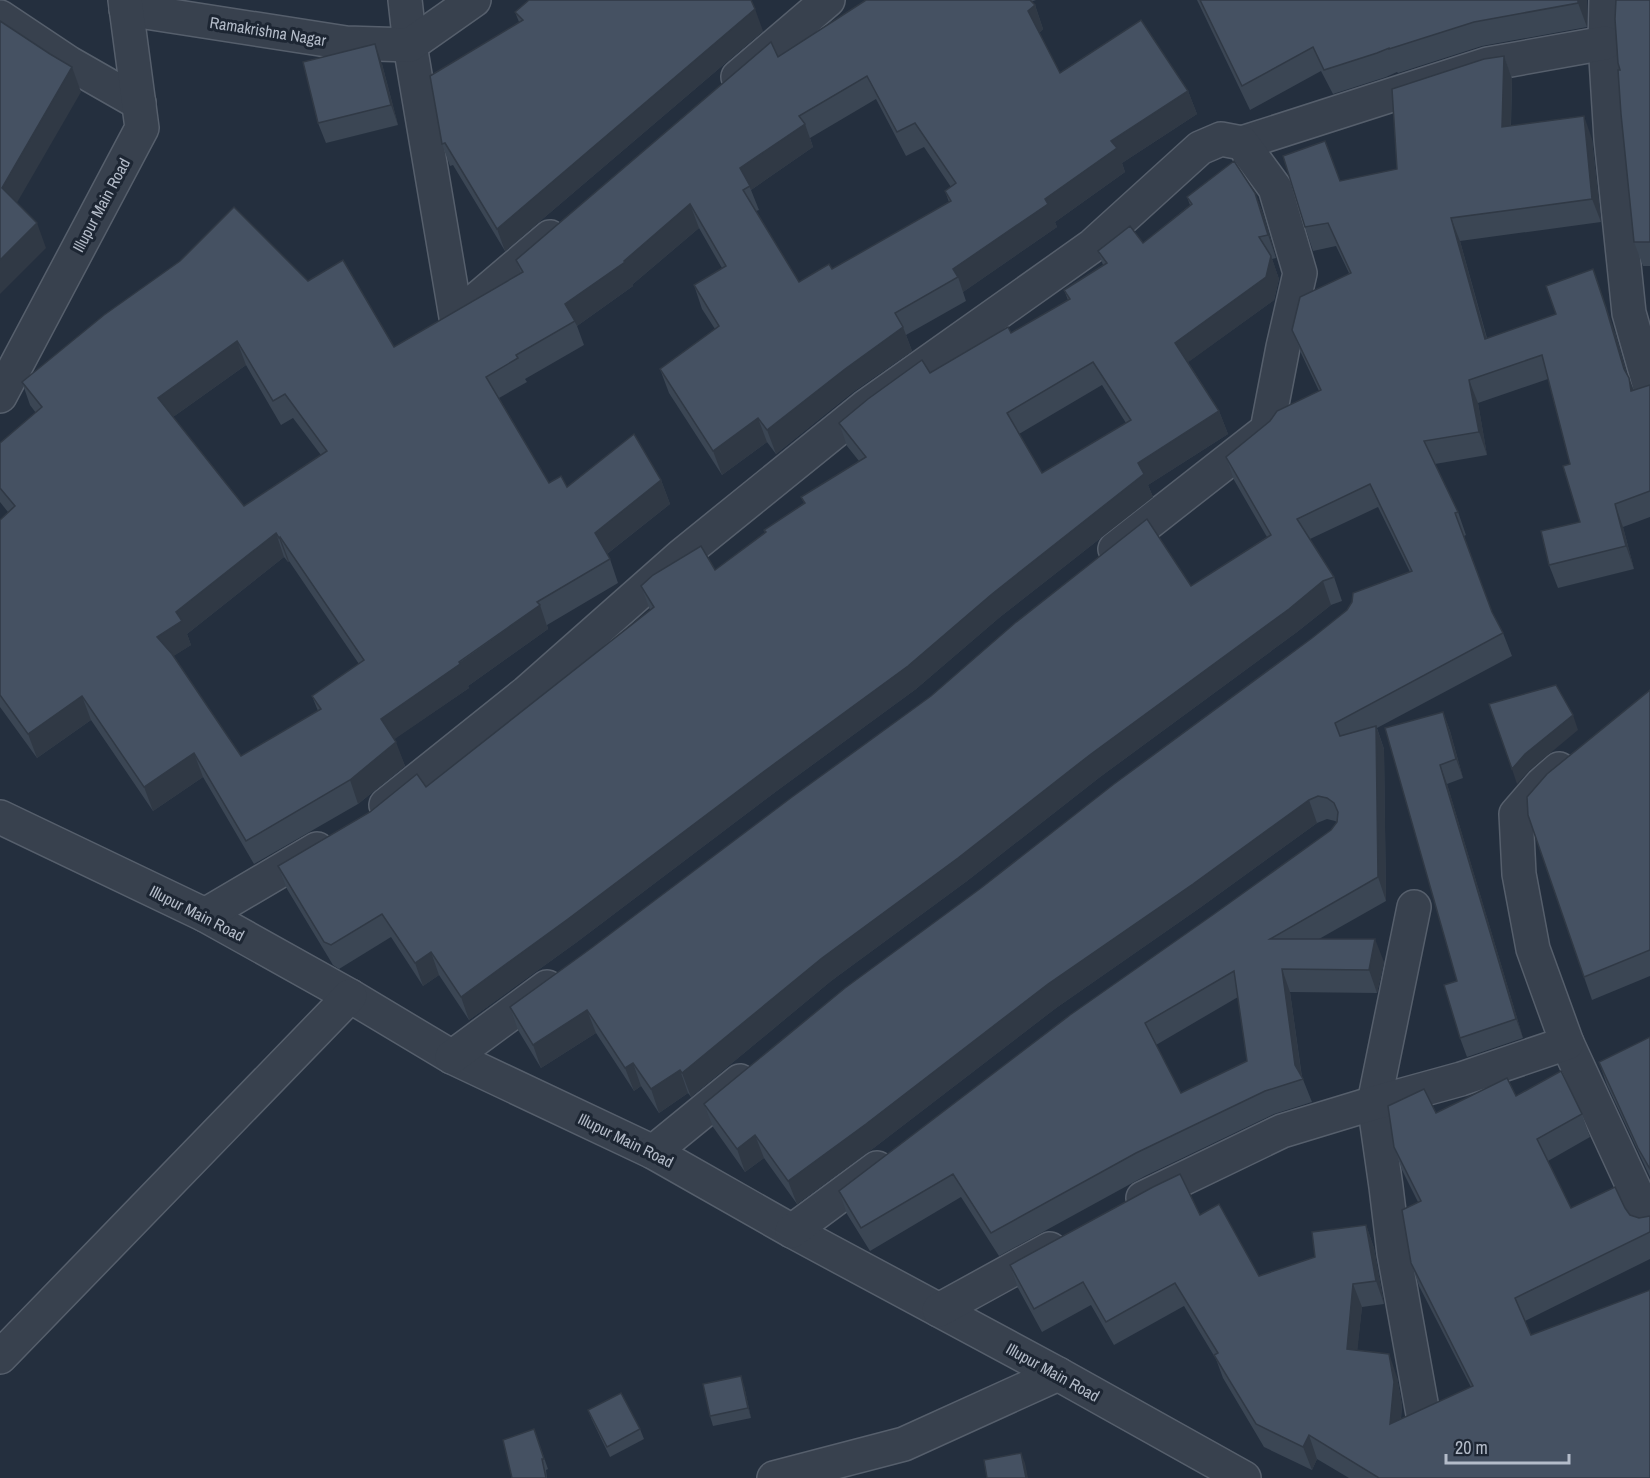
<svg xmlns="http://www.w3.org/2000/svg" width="1650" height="1478" viewBox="0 0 1650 1478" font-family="'Archivo Narrow',sans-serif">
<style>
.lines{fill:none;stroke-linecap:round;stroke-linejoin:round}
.minor-casing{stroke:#565f6c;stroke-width:36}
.minor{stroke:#38414e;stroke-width:33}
.wall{fill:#3b4654;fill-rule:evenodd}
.shaded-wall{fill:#303945}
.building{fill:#455162;stroke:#303945;stroke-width:1.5;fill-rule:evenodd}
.labels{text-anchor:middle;stroke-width:6;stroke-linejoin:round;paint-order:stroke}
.street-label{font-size:16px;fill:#b4bcc9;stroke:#1d2633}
</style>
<rect width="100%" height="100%" fill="#242f3e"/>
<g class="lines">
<!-- minor casing -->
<g class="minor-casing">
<g id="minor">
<polyline points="405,0 410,45 456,317 550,237"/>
<polyline points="1606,0 1605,43 1611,139 1629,313 1650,387"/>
<polyline points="126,9 346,43 410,45 474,0"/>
<polyline points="0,17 69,63 139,103"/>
<polyline points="738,77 828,0"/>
<polyline points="1242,143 1488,64 1605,43"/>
<polyline points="0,396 142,128 125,0"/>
<polyline points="386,805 526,693 681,556 865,407 1092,246 1200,148 1221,139 1242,143 1275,188 1300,273 1283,347 1267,430 1115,549"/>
<polyline points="0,817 205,915 350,996 452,1057 653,1152 792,1231 1058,1374 1244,1478"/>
<polyline points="1414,907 1374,1103 1386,1187 1394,1253 1423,1414"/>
<polyline points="205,915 317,849"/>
<polyline points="1567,1043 1650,1223"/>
<polyline points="452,1057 547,987"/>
<polyline points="653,1152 740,1081"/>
<polyline points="1143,1198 1282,1131 1374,1103 1461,1079 1567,1043 1533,949 1519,874 1516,814 1542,784 1559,769"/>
<polyline points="792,1231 877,1168"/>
<polyline points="939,1310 1050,1249"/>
<polyline points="0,1357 350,996"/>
<polyline points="774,1478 904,1444 1058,1374"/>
</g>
</g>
<!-- minor -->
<use href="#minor" class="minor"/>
</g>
<!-- wall -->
<g class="wall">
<path d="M866,0H1036L1031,2L1035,5L1043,29L1039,33L1060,73L1188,91L1197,114L1122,163L1125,172L1055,222L1057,227L963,292L966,301L906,335L912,351L853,392L776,454L767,442L722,475L669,393L660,369L715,329L702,309L694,285L722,268L699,228L633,284V286L577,326L584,345L525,379L527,382L499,398L549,483L567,487L661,480L670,504L607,554L610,559L618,583L547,625L548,629L468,686L469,688L394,739L405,766L358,804L254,864L203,777L153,811L91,720L37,758L0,707V520L8,512L0,502V443L36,413L30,405L22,382L308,281L394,347L521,274L516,260L778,57ZM876,99L906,156L924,147L951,187L945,191L949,202L832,269L799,282L756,211L759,210L751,190L813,147L810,138ZM246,365L281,425L293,418L321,455L244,506L173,417ZM284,557L288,562L289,561L359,664L312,696L318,711L241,756L173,656L191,645L187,634Z"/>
<polygon points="1197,0 1587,0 1587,27 1482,46 1398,73 1397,72 1386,77 1333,94 1321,71 1250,110"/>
<polygon points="1650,0 1650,266 1643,266 1634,242 1620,70"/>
<polygon points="515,12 763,31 505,251 453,165 450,166 442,144 519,22"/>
<path d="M1504,56L1512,79L1511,125L1592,139L1601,222L1460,241L1487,338L1615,332L1627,374L1634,391L1650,385V517L1623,527L1634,569L1558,588L1549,565L1580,522L1570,464L1548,379L1478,403L1487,455L1435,464L1458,512L1466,535L1464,536L1492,612L1503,633L1512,656L1377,728L1384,749L1386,901L1319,939L1384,962L1377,993L1290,992L1302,1077L1312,1102L1274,1114L1145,1176L999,1256L961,1197L870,1251L847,1214L839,1191L1214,914L1331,830L1337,822L1335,821L1327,819L1317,823L1201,907L1056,1008L875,1147L797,1204L764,1158L745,1172L713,1127L704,1104L1410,572L1378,507L1310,539L1334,577L1342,601L1331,605L1297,632L1100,777L967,881L831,981L691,1097L688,1093L659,1113L641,1086L634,1091L596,1033L541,1068L518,1030L510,1007L1191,586L1267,537L1234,480L1226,457L1319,391L1301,353L1292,330L1349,273L1336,246L1313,251L1305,227L1340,181L1397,169ZM1238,997L1247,1061L1181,1093L1156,1045Z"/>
<polygon points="382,64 398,125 326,143 318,123"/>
<path d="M1255,193L1264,216L1276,258L1272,259L1279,279L1274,300L1188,362L1219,411L1228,434L1148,485L1153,497L1000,617L916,689L778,790L577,942L469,1020L439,975L423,986L391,937L339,969L333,965L287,889L278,866L426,787L650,610L641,586L715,570L765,533L764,530L804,503L801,497L859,461L847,446L839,423L930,373L1011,333L1068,300L1064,290L1103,265L1098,251L1143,243L1190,205L1187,197ZM1102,385L1126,423L1042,473L1019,434Z"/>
<polygon points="1650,690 1650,976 1592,1000 1584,977"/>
<polygon points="1443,712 1450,731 1463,778 1447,784 1523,1038 1467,1057 1460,1038 1457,981 1385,728"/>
<polygon points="1650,1037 1650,1177 1607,1085 1599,1062"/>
<polygon points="1516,1096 1582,1114 1590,1137 1548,1161 1571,1208 1625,1208 1630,1215 1639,1218 1650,1216 1650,1259 1525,1321 1531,1335 1650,1478 1349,1478 1317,1459 1312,1470 1264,1447 1223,1378 1216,1359 1184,1306 1114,1345 1091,1305 1042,1332 1018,1288 1010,1265 1200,1215 1259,1276 1315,1257 1366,1225 1374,1248 1384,1304 1362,1307 1357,1350 1397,1377 1402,1405 1401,1419 1471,1387 1419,1286 1411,1263 1418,1202 1402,1170 1394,1147 1436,1113"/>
<polygon points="744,1386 751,1418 713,1426 710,1416"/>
<polygon points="588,1410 640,1429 644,1439 610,1457 592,1420"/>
<polygon points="534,1429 548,1469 546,1470 547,1478 512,1478"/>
</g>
<!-- shaded-wall -->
<g class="shaded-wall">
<polygon points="1578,0 1587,0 1587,27 1578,3"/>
<polygon points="1035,5 1043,29 1037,35 1028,11"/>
<polygon points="755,9 763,31 505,251 497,229"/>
<polygon points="375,44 382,64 398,125 391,105"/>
<polygon points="1504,56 1512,79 1510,150 1502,127"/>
<polygon points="72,67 81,92 11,213 2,188"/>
<polygon points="1188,91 1197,114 1122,163 1125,172 1055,222 1057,227 963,292 958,277 953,269 1045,199 1111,141"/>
<polygon points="1584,116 1592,139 1601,222 1592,199"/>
<polygon points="805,124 813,147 751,190 740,168"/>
<polygon points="1255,193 1264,216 1276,258 1268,235"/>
<polygon points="690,204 699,228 633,284 633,286 577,326 565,304 624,261"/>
<polygon points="1451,218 1460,241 1493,362 1485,339"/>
<polygon points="37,223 46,248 0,294 0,260"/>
<polygon points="1271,256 1279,279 1274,300 1183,366 1175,343"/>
<polygon points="1593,269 1615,332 1631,389 1629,378 1638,401 1640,415 1624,369"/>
<polygon points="903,327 912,351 853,392 776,454 767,430 845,369"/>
<polygon points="237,341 246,365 166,422 158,398"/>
<polygon points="1469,380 1478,403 1487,455 1479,432"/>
<polygon points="1219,411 1228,434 1148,485 1153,497 1000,617 916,689 778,790 577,942 469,1020 461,997 1138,463"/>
<polygon points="758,418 767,442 722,475 713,451"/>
<polygon points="661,480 670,504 603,557 595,533"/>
<polygon points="1615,504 1623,527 1634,569 1626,546"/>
<polygon points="276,533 284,557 187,634 191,645 166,661 157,637 176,612"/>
<polygon points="280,537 289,561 288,562 279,538"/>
<polygon points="1323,581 1331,605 1297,632 1100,777 967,881 831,981 691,1097 682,1073 822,958 1091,754"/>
<polygon points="540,605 548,629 468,686 469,688 389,743 381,719"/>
<polygon points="82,696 91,720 37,758 28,734"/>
<polygon points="1443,712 1450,731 1463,778 1456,759"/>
<polygon points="1573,715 1578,730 1530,770 1517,784 1512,769 1525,754"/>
<polygon points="1376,726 1384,749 1386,901 1378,877"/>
<polygon points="396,742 405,766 358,804 350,780"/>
<polygon points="194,753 203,777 153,811 144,787"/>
<polygon points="1440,765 1447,784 1523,1038 1516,1019"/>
<polygon points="1309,800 1317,823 1201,907 1056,1008 875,1147 797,1204 788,1181 1048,984"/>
<polygon points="1375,939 1384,962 1377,993 1369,970"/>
<polygon points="431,952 439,975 423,986 415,963"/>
<polygon points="1282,969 1290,992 1302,1079 1295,1065"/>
<polygon points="587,1010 596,1033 541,1068 533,1045"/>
<polygon points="633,1063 641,1086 634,1091 625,1068"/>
<polygon points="680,1070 688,1093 659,1113 651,1089"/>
<polygon points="755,1135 764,1158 745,1172 737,1149"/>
<polygon points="1366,1225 1374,1248 1384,1304 1376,1281"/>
<polygon points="1353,1284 1362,1307 1355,1373 1347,1349"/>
<polygon points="1389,1354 1397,1377 1402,1405 1398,1447 1390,1424"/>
<polygon points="741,1376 744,1386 751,1418 748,1408"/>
<polygon points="1309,1435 1317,1459 1312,1470 1303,1447"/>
<polygon points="1021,1453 1025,1463 1028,1478 1026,1478"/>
</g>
<!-- building -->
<g class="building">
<polygon points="529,0 751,0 755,9 497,229 445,143 442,144 430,76 523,20 515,12"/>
<path d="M866,0H1030L1035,5L1028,11L1060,73L1141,20L1188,91L1111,141L1117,148L1045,199L1048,204L953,269L958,277L895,313L903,327L845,369L767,430L758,418L713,451L660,369L719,326L694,285L726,266L690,204L624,261L625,262L565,304L575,321L516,355L518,358L486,377L549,483L561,476L567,487L634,434L661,480L595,533L610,559L537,602L540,605L459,662L460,664L381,719L396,742L350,780L246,841L194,753L144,787L82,696L28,734L0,695V520L15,506L0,488V443L42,407L22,382L104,315L180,261L234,207L308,281L343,260L394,347L523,272L516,260L771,42L778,57ZM867,76L897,132L915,123L956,183L945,191L951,201L832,269L829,264L799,282L743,190L750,186L740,168L805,124L799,116ZM237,341L273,401L285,394L327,451L244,506L158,398ZM276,533L279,538L280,537L364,660L312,696L321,709L241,756L172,654L157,637L182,621L176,612Z"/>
<polygon points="1200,0 1578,0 1578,3 1474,22 1389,49 1389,48 1377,53 1324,70 1313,47 1242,86"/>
<polygon points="1616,0 1650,0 1650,242 1634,242 1621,114 1618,70 1620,70 1618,63 1615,19"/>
<polygon points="0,21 50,54 72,67 2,188 37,223 0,260"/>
<polygon points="375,44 391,105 318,123 303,62"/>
<path d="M1504,56L1502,127L1584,116L1592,199L1451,218L1485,339L1556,314L1546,286L1593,269L1606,308L1624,369L1629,378L1631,391L1650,385V491L1615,504L1626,546L1549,565L1541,531L1580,522L1563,466L1570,464L1542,355L1469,380L1479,432L1424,441L1458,512L1455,513L1492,612L1503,633L1335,723L1340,736L1376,726L1378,877L1270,939H1375L1369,970L1282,969L1295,1065L1303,1079L1265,1091L1136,1153L991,1233L953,1174L861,1228L839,1191L1070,1015L1214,914L1331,830L1337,822L1338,812L1334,803L1327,798L1318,796L1309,800L1193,884L1048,984L866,1124L788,1181L755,1135L737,1149L704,1104L845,988L981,888L1114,784L1312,638L1347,610L1352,602L1353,593L1412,571L1370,484L1297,519L1334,577L1323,581L1289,609L1091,754L958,858L822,958L682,1073L680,1070L651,1089L633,1063L625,1068L587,1010L533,1045L510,1007L590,949L792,797L931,696L1015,623L1147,519L1191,586L1271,535L1226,457L1270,421L1277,411L1321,390L1292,330L1300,297L1351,273L1328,223L1305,227L1283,156L1325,141L1340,181L1397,169L1392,89L1484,59ZM1234,971L1247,1061L1181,1093L1145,1023Z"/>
<path d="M1234,161L1255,193L1268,235L1259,237L1271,256L1266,277L1175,343L1219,411L1138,463L1144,474L992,594L908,666L770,767L568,919L461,997L431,952L415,963L382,914L331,945L324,942L278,866L370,812L417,774L426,787L654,607L641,586L653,575L701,546L715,570L766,532L764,530L805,503L801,497L866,457L839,423L868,399L922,360L930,373L1008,327L1011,333L1070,299L1064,290L1107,263L1098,251L1130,226L1143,243L1192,204L1187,197ZM1093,362L1131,420L1042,473L1007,413Z"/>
<polygon points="1556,685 1573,715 1525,754 1512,769 1489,704"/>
<polygon points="1650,690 1650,950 1584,977 1528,815 1527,797 1547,774"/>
<polygon points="1443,712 1456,759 1440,765 1516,1019 1460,1038 1444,985 1457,981 1385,728"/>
<polygon points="1650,1037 1650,1169 1638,1148 1599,1062"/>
<polygon points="1561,1071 1582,1114 1537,1139 1571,1208 1615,1187 1625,1208 1630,1215 1639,1218 1650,1216 1650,1232 1515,1298 1531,1335 1650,1290 1650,1478 1379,1478 1309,1435 1303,1447 1256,1424 1214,1355 1218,1353 1175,1283 1106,1322 1083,1282 1034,1309 1010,1265 1153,1187 1180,1174 1200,1215 1219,1204 1259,1276 1315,1257 1312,1232 1366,1225 1376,1281 1353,1284 1347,1349 1389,1354 1394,1382 1390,1424 1473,1386 1411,1263 1402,1210 1421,1201 1394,1147 1388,1106 1424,1089 1436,1113 1507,1078 1516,1096"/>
<polygon points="741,1376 748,1408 710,1416 703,1384"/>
<polygon points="621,1393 640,1429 607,1447 588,1410"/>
<polygon points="534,1429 544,1459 542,1459 546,1478 512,1478 503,1440"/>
<polygon points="1021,1453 1026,1478 987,1478 984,1460"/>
</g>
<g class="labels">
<!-- street labels -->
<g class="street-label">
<text transform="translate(268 31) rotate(9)" y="6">Ramakrishna Nagar</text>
<text transform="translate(101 205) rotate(-62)" y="6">Illupur Main Road</text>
<text transform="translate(197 913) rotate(27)" y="6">Illupur Main Road</text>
<text transform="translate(626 1140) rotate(26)" y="6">Illupur Main Road</text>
<text transform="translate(1053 1372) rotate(29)" y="6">Illupur Main Road</text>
</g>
</g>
<!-- scale -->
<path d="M1446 1454v9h123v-9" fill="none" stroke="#b4bcc9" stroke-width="3"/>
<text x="1455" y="1454" font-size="18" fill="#b4bcc9" stroke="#1d2633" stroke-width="4.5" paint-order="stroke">20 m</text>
</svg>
